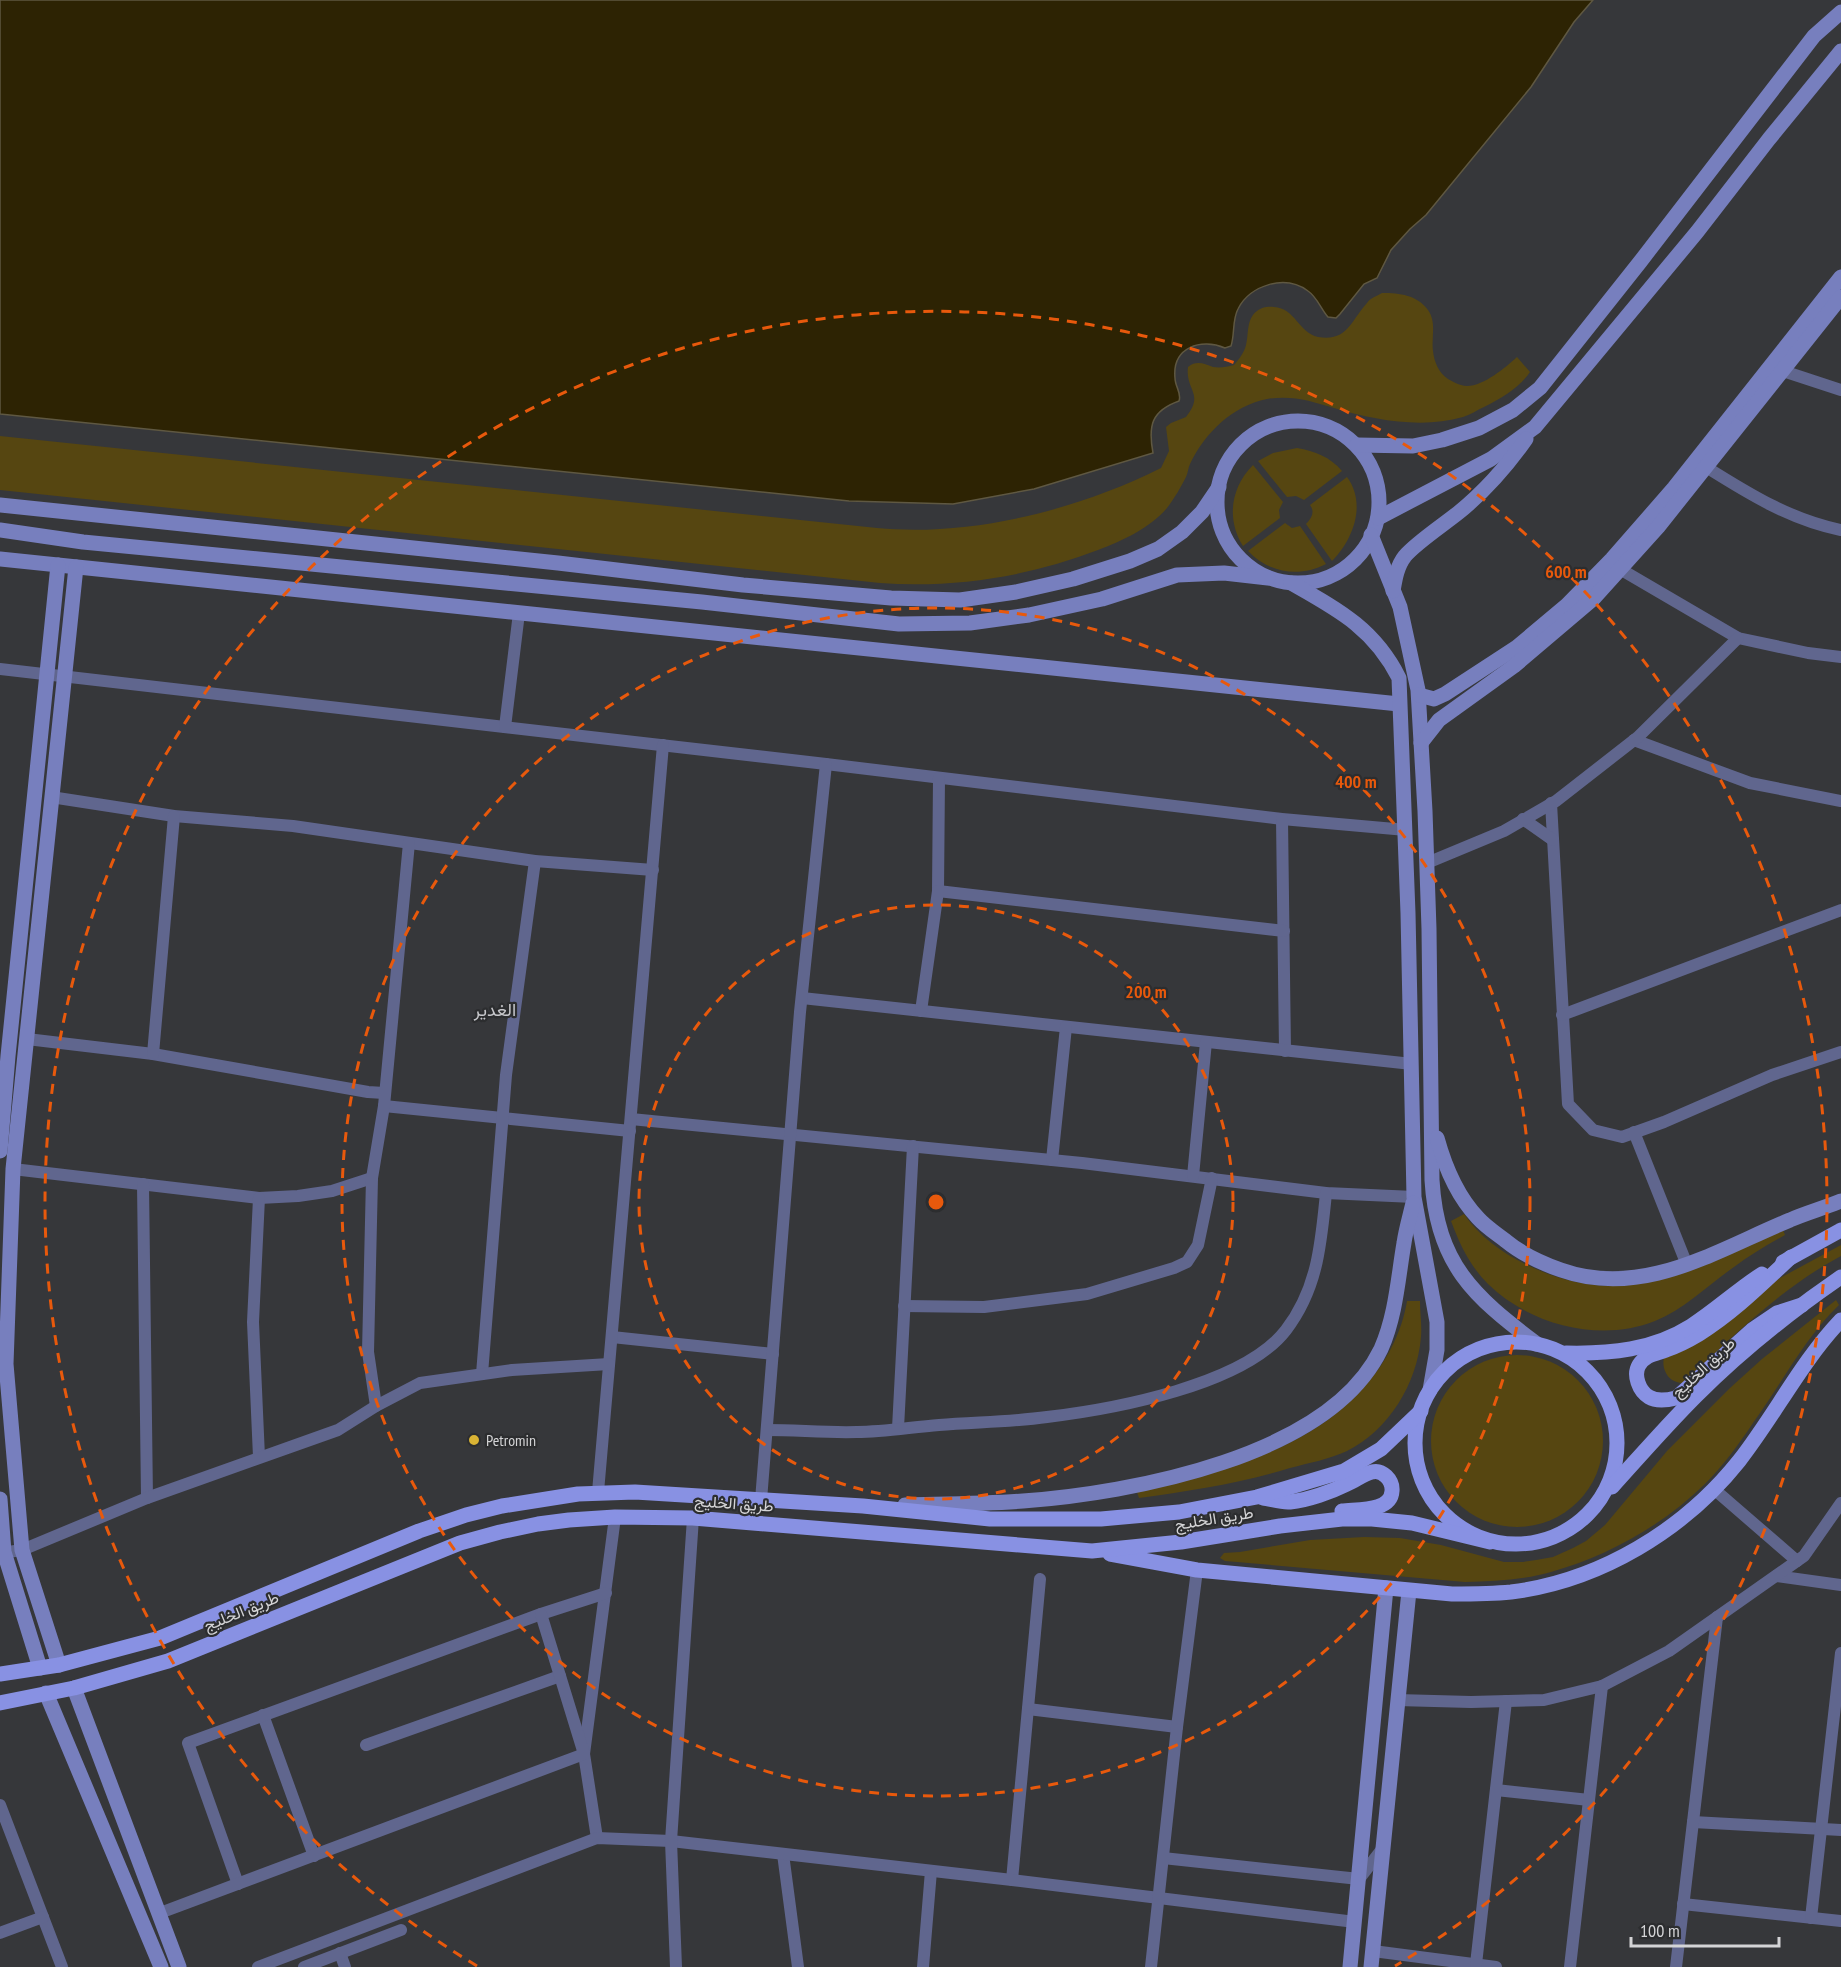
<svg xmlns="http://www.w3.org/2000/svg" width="1841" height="1967" viewBox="0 0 1841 1967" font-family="'PT Sans Narrow',Vazirmatn,sans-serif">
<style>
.green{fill:#564611}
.water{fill:#2d2303;stroke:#5f5842;stroke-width:1.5}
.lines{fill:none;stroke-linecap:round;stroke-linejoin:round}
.street{stroke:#60668e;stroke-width:12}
.secondary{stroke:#777fbe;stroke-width:15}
.primary{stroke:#8891e3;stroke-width:15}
.ring{fill:none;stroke:#e8590c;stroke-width:3;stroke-dasharray:10 8}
.poi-dot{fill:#d9b334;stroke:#2c2d2f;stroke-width:2}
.labels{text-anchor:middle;stroke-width:4.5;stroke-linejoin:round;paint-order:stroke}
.street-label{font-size:16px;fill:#d4d4d6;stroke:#2c2d2f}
.poi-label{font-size:16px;fill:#d4d4d6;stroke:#2c2d2f;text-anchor:start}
.neighbourhood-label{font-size:18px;fill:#c7c7cb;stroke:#2c2d2f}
.centre{fill:#e8590c;stroke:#2c2d2f;stroke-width:3}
.ring-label{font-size:18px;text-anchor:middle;font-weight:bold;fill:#e8590c;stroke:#2c2d2f;stroke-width:4.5;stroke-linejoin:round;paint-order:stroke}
</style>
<rect width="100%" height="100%" fill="#36373a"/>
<!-- green -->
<g class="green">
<path d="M1382,293C1400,293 1417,295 1428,310C1437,323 1431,337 1433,351C1434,362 1439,373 1448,379C1452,381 1457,384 1461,385C1478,391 1505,368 1517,357L1530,372C1519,388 1502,398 1484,407C1477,410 1470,415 1463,417C1422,429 1374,420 1334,408C1311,401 1292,395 1267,399C1232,406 1205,433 1190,464C1188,468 1188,473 1186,477C1181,487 1174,499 1167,508C1150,528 1122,541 1098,550C1028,577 955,588 880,583L0,490V436L877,528C971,537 1077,510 1161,468L1169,451L1166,427L1171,423L1186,417C1205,393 1185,391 1188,367C1197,360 1204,364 1213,367C1220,368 1227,367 1234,365C1239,359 1244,353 1246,345C1249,334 1246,319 1257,311C1261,307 1269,306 1274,307C1295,308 1299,333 1318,337C1348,342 1351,320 1367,303C1370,298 1377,296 1382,293Z"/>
<path d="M1297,448C1315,451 1330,457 1342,471L1304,500L1296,496L1287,497L1258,461L1273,453Z"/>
<path d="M1253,465L1283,502L1279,510L1280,518L1243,546C1226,519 1231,487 1253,465Z"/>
<path d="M1347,477C1367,504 1353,540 1332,561L1306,524C1312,518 1315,512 1310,505Z"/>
<path d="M1285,523L1292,528L1300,526L1326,564C1299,578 1269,573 1248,551Z"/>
<path d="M1464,1214C1481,1239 1508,1257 1536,1269C1631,1310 1696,1268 1783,1230L1785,1235C1767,1245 1750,1255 1734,1267C1708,1285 1685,1309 1655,1321C1600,1343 1530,1325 1488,1284C1470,1266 1460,1245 1451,1221Z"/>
<path d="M1841,1245V1256C1781,1288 1732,1337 1683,1383C1669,1383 1661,1370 1664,1357L1780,1278Z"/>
<path d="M1836,1300L1839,1305C1804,1339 1782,1383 1753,1423C1739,1444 1723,1466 1705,1484C1663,1525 1608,1556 1551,1572C1524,1580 1493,1581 1465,1582L1225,1561L1220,1558L1224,1553L1240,1552L1310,1540L1364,1537L1400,1538L1441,1545L1504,1562H1523L1536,1560L1553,1557L1573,1548L1586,1541L1605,1525L1667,1451L1730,1388L1762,1359Z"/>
<path d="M1407,1301H1420C1420,1313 1422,1325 1421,1337C1417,1384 1389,1430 1347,1451C1330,1459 1309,1463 1290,1468C1241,1483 1190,1491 1139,1498L1137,1492C1221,1469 1305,1454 1365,1386C1386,1363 1402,1332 1407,1301Z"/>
<circle cx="1517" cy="1441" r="86"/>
</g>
<!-- water -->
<path class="water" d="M0,0H1593L1574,22L1531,87L1426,215L1410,229L1391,250L1377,278L1364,284L1340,314L1336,318L1328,317C1321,309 1317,297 1308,291C1285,274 1250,285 1238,309C1232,320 1235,334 1231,346L1225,348C1201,338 1172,347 1175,378C1175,387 1182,393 1179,401C1151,411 1148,426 1153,453L1034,489L953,504L849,501L0,414Z"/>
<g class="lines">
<!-- street -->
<g class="street">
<polyline points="1776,365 1783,371 1841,390"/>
<path d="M1706,467C1749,494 1791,520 1841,530"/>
<polyline points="1620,569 1738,638 1808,653 1841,657"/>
<polyline points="0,669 826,764 1282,819 1406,830"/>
<polyline points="505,727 519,613"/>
<polyline points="1634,740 1750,783 1841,801"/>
<polyline points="51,797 174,816 293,826 535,861 653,870"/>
<polyline points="1551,803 1568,1104 1593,1130 1622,1137 1664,1122 1772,1075 1841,1052"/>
<polyline points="1282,819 1285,1051"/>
<polyline points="1523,819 1553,840"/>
<polyline points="1427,863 1504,831 1556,801 1638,737 1738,638"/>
<polyline points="938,891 939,778"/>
<polyline points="802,998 1412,1064"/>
<polyline points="921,1011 938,891 1284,931"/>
<polyline points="1562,1015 1841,910"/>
<polyline points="27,1039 153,1054 368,1092 384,1093"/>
<polyline points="153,1054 174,816"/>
<polyline points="384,1106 630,1131"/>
<polyline points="631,1119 1082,1163 1326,1193 1414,1197"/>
<polyline points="1634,1132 1687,1265"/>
<polyline points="1052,1160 1066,1027"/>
<polyline points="13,1169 259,1198 298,1196 332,1191 372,1178"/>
<polyline points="1193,1176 1206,1042"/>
<polyline points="143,1184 147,1498"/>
<polyline points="259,1198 253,1322 259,1457"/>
<polyline points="904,1306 984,1307 1087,1294 1174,1268 1187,1262 1198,1245 1212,1178"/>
<polyline points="612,1337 773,1354"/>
<polyline points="482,1374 506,1075 535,861"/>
<polyline points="376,1406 368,1352 372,1178 384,1106 409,843"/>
<polyline points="898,1428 913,1146"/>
<path d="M767,1430C797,1430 827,1433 857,1432C884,1432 912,1427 939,1425C975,1422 1012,1422 1047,1417C1114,1409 1244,1385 1286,1330C1318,1288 1321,1243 1326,1193"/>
<polyline points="1715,1490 1797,1561"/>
<polyline points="598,1492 663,745"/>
<polyline points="761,1500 800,1012 826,764"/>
<polyline points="0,1553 22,1550 147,1498 338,1430 376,1406 420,1383 512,1370 609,1364"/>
<polyline points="1776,1576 1841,1585"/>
<polyline points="1397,1700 1471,1702 1544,1700 1602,1686 1669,1651 1804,1556 1841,1503"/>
<polyline points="1028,1709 1177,1727"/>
<polyline points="263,1715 314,1856"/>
<polyline points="366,1745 560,1676"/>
<polyline points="1496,1790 1589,1800"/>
<polyline points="0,1805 62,1967"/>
<polyline points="1693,1822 1841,1830"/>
<polyline points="597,1838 584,1754 615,1517"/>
<polyline points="783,1854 798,1967"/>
<polyline points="1163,1858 1359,1879 1383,1848"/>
<polyline points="1012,1880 1040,1579"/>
<polyline points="238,1884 188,1743 541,1614 606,1593"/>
<polyline points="1683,1904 1841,1921"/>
<polyline points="160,1913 584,1754 541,1614"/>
<polyline points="1811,1918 1841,1653"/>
<polyline points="0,1933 43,1917"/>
<polyline points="1373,1951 1496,1967"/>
<polyline points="340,1953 345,1967"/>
<polyline points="1476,1964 1506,1701"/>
<polyline points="258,1967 597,1838 671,1841 1012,1880 1355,1922"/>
<polyline points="304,1967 401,1930"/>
<polyline points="676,1967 671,1841 693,1518"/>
<polyline points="923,1967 931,1871"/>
<polyline points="1151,1967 1177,1727 1197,1570"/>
<polyline points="1570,1967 1602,1686"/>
<polyline points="1676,1967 1717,1617"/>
</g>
<!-- secondary -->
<g class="secondary">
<circle cx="1298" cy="502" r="81"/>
<polyline points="1357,445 1413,446 1442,440 1479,428 1513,410 1540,388 1640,262 1814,36 1841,12"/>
<polyline points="0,505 558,563 743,585 891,598 960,600 1016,592 1073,579 1130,561 1158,549 1182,532 1202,512 1219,487"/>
<polyline points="1378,518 1491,459 1535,427 1697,232 1769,139 1841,51"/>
<polyline points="0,530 83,542 702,602 899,624 970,623 1029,615 1102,599 1177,575 1224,573 1268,578"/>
<path d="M1371,535L1400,607L1418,690L1425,811L1429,929L1432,1180C1437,1264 1473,1296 1537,1344"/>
<polyline points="0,559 1399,704"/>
<path d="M1291,583C1337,609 1374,628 1399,678L1408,913L1414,1197L1437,1322V1350L1430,1390"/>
<path d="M1393,591C1395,579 1397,566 1405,556C1416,543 1443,525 1458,513C1484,492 1507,466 1526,439"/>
<polyline points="1419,695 1434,699 1445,694 1517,647 1567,605 1612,559 1674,488 1841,277"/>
<polyline points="1421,743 1439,720 1514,666 1594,598 1658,527 1841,297"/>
<path d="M1437,1138C1445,1167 1457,1196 1478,1218C1486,1227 1497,1234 1506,1241C1523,1255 1541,1263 1561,1270C1643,1299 1717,1250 1790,1220C1806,1213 1824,1208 1841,1201"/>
<polyline points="0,1151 8,1056 58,565"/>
<polyline points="0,1499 4,1552 40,1668"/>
<path d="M905,1505C944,1504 984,1504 1023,1501C1131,1493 1329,1457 1381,1349C1396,1315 1398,1278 1404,1243C1406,1229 1410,1216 1413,1203"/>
<polyline points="59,1665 22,1550 6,1364 13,1169 76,567"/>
<polyline points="74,1688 179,1967"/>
<polyline points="46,1693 161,1967"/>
<polyline points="1350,1967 1386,1588"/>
<polyline points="1371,1967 1409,1591"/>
</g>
<!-- primary -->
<g class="primary">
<path d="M1791,1257C1762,1284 1733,1313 1699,1334C1689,1340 1677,1346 1666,1350C1656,1354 1646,1354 1639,1365C1633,1375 1639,1391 1649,1397C1657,1402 1668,1400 1676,1398L1752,1330L1777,1313L1802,1305"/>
<polyline points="1783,1262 1841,1230"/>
<circle cx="1516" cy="1443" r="101"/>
<path d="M1566,1353C1610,1354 1653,1350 1691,1326C1716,1310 1737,1290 1762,1274"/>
<path d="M1612,1487C1640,1456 1667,1425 1696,1396C1740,1352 1790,1312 1841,1277"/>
<path d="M1263,1498C1271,1499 1282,1503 1290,1502C1308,1500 1331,1492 1347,1484C1355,1481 1363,1474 1372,1472C1382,1469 1393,1480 1392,1491C1391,1512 1357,1509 1342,1511"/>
<path d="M1110,1554L1197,1570L1452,1594C1472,1594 1491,1594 1511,1592C1600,1581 1684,1530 1739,1461C1775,1415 1801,1362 1841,1320"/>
<polyline points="0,1674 59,1665 160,1638 419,1531 466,1515 502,1506 578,1494 635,1492 863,1506 990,1519 1101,1519 1179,1512 1257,1497 1344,1471 1381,1449 1421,1411"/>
<polyline points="0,1703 74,1688 168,1661 460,1543 500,1532 538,1524 569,1520 615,1517 693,1518 1092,1551 1181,1542 1280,1526 1342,1519 1372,1519 1412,1523 1490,1542"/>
</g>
</g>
<!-- distance rings -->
<g class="ring">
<circle cx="936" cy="1202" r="297"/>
<circle cx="936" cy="1202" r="594"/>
<path d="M477 1966A891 891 0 1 1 1395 1966"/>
</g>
<!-- markers -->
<circle class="poi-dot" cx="474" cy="1440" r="6"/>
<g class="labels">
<!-- street labels -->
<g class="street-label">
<text transform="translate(1703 1367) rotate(-43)" y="6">طريق الخليج</text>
<text transform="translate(734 1503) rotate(4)" y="6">طريق الخليج</text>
<text transform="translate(1214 1518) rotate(-9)" y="6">طريق الخليج</text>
<text transform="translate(241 1611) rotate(-22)" y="6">طريق الخليج</text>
</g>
<!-- poi labels -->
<g class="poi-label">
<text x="486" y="1446">Petromin</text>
</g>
<!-- neighbourhood labels -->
<g class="neighbourhood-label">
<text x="495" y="1016">الغدير</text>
</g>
</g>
<circle cx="936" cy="1202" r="9" class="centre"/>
<g class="ring-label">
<text x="1566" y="578">600 m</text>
<text x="1356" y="788">400 m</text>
<text x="1146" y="998">200 m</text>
</g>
<!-- scale -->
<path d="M1631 1937v9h148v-9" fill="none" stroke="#d4d4d6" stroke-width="3"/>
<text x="1640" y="1937" font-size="18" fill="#d4d4d6" stroke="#2c2d2f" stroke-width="4.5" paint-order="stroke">100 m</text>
</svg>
